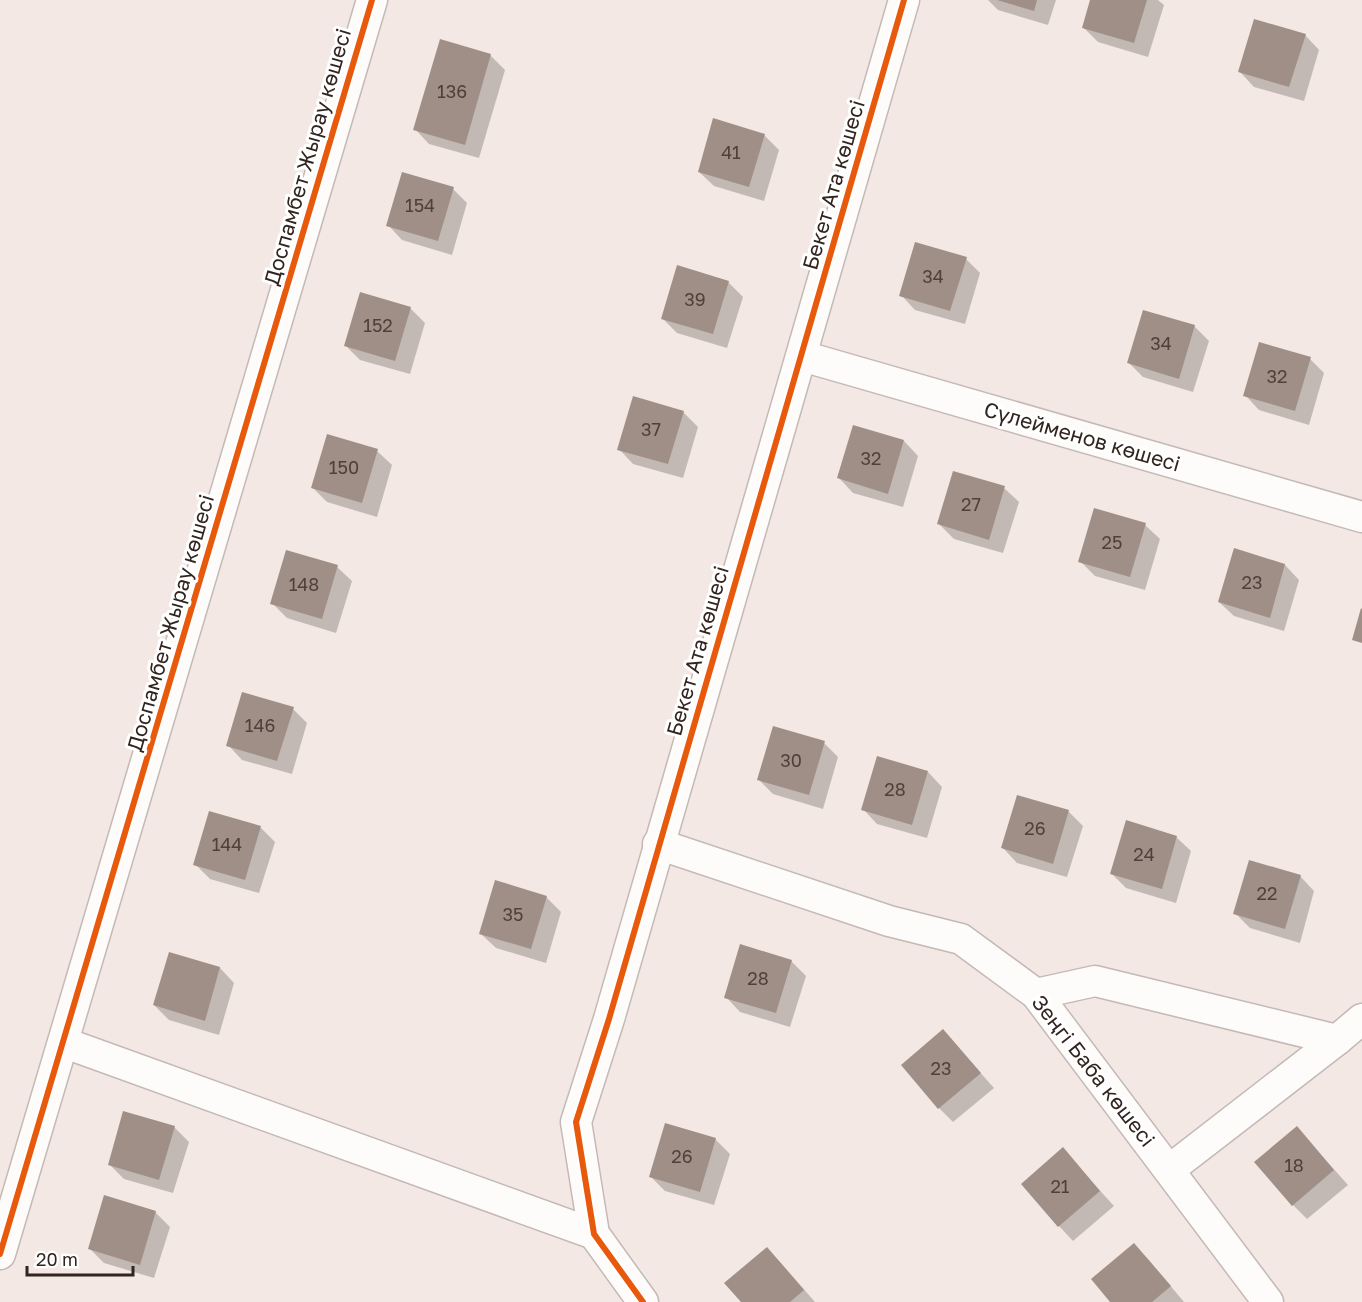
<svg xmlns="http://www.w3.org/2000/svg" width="1362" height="1302" viewBox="0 0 1362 1302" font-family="'Golos Text',sans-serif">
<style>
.shadow{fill:#0003}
.building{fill:#a08f87}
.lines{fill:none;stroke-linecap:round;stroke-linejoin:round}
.street-casing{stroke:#c4b9b5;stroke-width:33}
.street{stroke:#fdfcfb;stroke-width:30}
.cycleway-casing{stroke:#fff;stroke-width:10}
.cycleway{stroke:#e8590c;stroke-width:6}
.labels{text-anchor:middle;stroke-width:6;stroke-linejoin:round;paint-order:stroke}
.number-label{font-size:18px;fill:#4e403a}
.street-label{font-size:21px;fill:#322520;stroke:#fff}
</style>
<rect width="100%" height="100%" fill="#f3e8e3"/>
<!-- shadow -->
<g class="shadow">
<polygon points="988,0 1056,0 1048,25 998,10"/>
<polygon points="1092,0 1158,0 1164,5 1148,57 1098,42 1084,28"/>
<polygon points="1305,35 1319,50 1304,101 1254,87 1240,72"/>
<polygon points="441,41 491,56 505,70 479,158 429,144 415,129"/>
<polygon points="764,135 779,150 764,201 714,186 699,172"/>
<polygon points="453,189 467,203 452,255 402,240 388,225"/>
<polygon points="966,259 980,273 965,324 915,310 901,295"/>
<polygon points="728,282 743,297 727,348 677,333 663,319"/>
<polygon points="361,294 411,309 425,323 410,374 360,360 345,345"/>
<polygon points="1194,326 1209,341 1193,392 1143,377 1129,363"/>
<polygon points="1310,359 1324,373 1309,425 1259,410 1245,395"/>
<polygon points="683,412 698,427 683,478 633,464 619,449"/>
<polygon points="904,441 918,456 903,507 853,493 839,478"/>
<polygon points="377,451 392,465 377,517 327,502 312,487"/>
<polygon points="1004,488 1019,502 1003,553 954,539 939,524"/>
<polygon points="1145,525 1160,539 1145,590 1095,576 1080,561"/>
<polygon points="1235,550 1285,565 1299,580 1284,631 1234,616 1219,602"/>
<polygon points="337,567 352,581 336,633 287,618 272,603"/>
<polygon points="293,709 307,723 292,774 242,760 228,745"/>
<polygon points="824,743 838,757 823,809 773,794 758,779"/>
<polygon points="928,772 942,787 927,838 877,824 863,809"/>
<polygon points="1068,811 1083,826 1067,877 1017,863 1003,848"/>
<polygon points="210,813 261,828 275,842 259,893 210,879 195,864"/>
<polygon points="1176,837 1191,851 1176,903 1126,888 1112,874"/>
<polygon points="1300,876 1314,891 1300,943 1250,928 1235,913"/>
<polygon points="546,897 561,912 546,963 496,948 481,934"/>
<polygon points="170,954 220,968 234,983 219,1035 169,1020 154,1005"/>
<polygon points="791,961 806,976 790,1027 740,1012 726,997"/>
<polygon points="943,1031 994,1088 953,1122 939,1108"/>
<polygon points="174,1127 189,1142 173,1193 124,1179 109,1164"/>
<polygon points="1297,1128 1348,1185 1307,1219 1293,1205"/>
<polygon points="715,1139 730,1154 714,1205 665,1191 650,1176"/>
<polygon points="1063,1150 1114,1206 1073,1241 1059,1226"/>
<polygon points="155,1212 170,1227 154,1278 104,1263 90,1249"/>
<polygon points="1133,1245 1148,1259 1184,1302 1112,1302"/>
<polygon points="767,1249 781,1263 815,1302 743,1302"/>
</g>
<!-- building -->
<g class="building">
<polygon points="997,0 1037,0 1034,11"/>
<polygon points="1090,0 1147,0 1134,43 1082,28"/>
<polygon points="1254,19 1306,34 1289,87 1238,72"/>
<polygon points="440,39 491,54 465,145 413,130"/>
<polygon points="713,118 765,134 749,187 698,172"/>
<polygon points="402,172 454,187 438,241 386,226"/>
<polygon points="915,242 967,257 950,311 899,296"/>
<polygon points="677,265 729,281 713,334 661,319"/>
<polygon points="360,292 411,307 395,361 344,346"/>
<polygon points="1143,310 1195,325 1179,379 1127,363"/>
<polygon points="1259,342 1311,357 1295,411 1243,396"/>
<polygon points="633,396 684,411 668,464 617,450"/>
<polygon points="853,425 904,440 888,494 837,478"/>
<polygon points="327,434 378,449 362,503 311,488"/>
<polygon points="953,471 1005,486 989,540 937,524"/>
<polygon points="1094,508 1146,523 1130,577 1078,562"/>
<polygon points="1234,548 1285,564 1270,618 1218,602"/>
<polygon points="286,550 338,565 322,619 270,604"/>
<polygon points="1361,608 1362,609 1362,643 1352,640"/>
<polygon points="242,692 294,707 277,761 226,746"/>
<polygon points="773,726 825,741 809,795 757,780"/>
<polygon points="877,756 928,771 912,825 861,810"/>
<polygon points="1017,795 1069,810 1053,864 1001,848"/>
<polygon points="209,811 261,826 245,880 193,865"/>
<polygon points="1126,820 1177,836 1162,889 1110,874"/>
<polygon points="1249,860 1301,875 1285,929 1233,914"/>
<polygon points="495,880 547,896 531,949 479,934"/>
<polygon points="740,944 792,960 776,1013 724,998"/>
<polygon points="169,952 220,967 205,1021 153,1005"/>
<polygon points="943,1029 981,1073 938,1109 901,1065"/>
<polygon points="123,1111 175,1126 159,1180 108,1165"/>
<polygon points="665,1123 716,1138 700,1192 649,1177"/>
<polygon points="1297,1126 1334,1170 1292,1206 1254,1162"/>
<polygon points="1063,1147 1100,1191 1058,1227 1021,1184"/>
<polygon points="104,1195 156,1211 140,1265 88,1249"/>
<polygon points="1134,1243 1171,1286 1152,1302 1110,1302 1091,1279"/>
<polygon points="767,1247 804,1290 790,1302 741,1302 724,1283"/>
</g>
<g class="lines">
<!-- street casing -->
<g class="street-casing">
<g id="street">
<polyline points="802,356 1362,517"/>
<polyline points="658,844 889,921 961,939 1036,994 1268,1302"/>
<polyline points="1036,994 1095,981 1337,1040 1362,1019"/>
<polyline points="65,1043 594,1234"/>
<polyline points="1169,1170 1337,1040"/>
<polyline points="0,1254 372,0"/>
<polyline points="643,1302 594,1234 576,1122 609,1019 904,0"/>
</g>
</g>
<!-- street -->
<use href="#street" class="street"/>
<!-- cycleway casing -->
<g class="cycleway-casing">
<g id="cycleway">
<polyline points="0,1254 372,0"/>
<polyline points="643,1302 594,1234 576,1122 609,1019 904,0"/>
</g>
</g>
<!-- cycleway -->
<use href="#cycleway" class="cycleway"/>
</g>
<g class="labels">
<!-- number labels -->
<g class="number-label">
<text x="452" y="98">136</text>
<text x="731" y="159">41</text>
<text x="420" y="212">154</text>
<text x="933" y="283">34</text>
<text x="695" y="306">39</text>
<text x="378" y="332">152</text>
<text x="1161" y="350">34</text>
<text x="1277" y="383">32</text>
<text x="651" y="436">37</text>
<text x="871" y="465">32</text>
<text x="344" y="474">150</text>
<text x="971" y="511">27</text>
<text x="1112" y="549">25</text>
<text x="1252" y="589">23</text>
<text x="304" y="591">148</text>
<text x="260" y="732">146</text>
<text x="791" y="767">30</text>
<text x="895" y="796">28</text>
<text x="1035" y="835">26</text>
<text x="227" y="851">144</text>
<text x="1144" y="861">24</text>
<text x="1267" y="900">22</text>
<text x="513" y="921">35</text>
<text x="758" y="985">28</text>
<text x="941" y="1075">23</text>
<text x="682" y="1163">26</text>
<text x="1294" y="1172">18</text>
<text x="1060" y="1193">21</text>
</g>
<!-- street labels -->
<g class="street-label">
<text transform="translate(308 157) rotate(-74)" y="7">Доспамбет Жырау көшесі</text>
<text transform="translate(834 185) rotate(-74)" y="7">Бекет Ата көшесі</text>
<text transform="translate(1082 437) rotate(16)" y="7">Сүлейменов көшесі</text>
<text transform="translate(171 623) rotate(-74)" y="7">Доспамбет Жырау көшесі</text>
<text transform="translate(698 651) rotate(-74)" y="7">Бекет Ата көшесі</text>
<text transform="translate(1093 1071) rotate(52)" y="7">Зеңгі Баба көшесі</text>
</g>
</g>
<!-- scale -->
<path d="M27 1266v9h106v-9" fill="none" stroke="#322520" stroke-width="3"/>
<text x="36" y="1266" font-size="18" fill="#322520" stroke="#ffffff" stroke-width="4.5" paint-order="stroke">20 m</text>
</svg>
